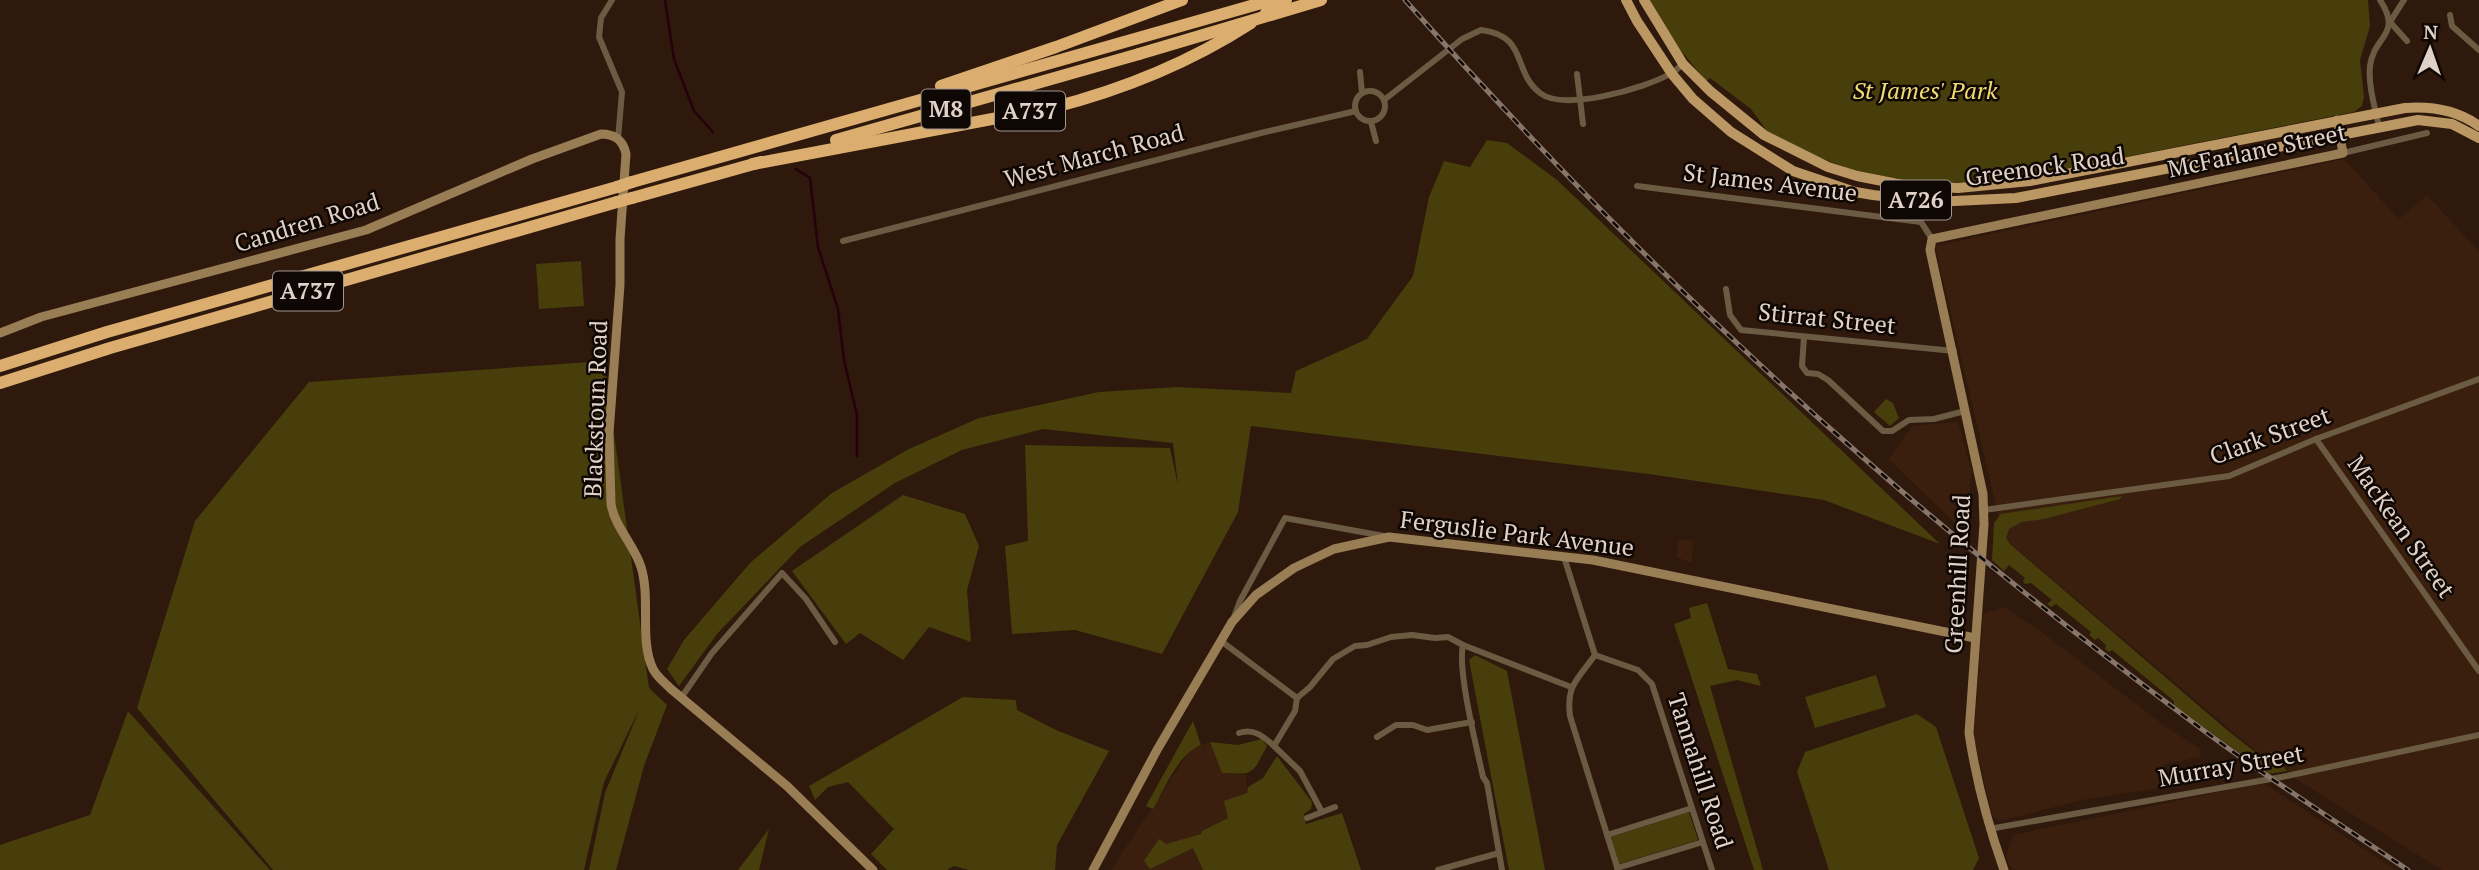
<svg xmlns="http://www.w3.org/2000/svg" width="2479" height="870" viewBox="0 0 2479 870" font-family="'PT Serif',serif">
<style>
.built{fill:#3b1f0e}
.green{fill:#473e0b}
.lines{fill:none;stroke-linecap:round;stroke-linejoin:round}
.stream{stroke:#26000a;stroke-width:2.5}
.street{stroke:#6c5b43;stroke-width:6}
.secondary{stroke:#997d55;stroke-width:9}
.primary{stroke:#bb9763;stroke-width:10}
.highway{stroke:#dbae6f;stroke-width:12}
.rail-casing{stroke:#87756a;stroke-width:5}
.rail{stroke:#0f0703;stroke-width:2.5;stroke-dasharray:8;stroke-linecap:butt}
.highway-bridge{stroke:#dbae6f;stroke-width:12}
.labels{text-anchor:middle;stroke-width:5;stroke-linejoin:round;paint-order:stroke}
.shield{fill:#0f0703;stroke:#a2958e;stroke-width:2}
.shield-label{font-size:23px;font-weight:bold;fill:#e1d2c9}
.park-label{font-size:24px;font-style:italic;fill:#eeda73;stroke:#0f0703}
.street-label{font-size:24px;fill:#e1d2c9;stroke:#0f0703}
</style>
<rect width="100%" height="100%" fill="#2e190c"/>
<!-- built -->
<g class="built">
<polygon points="2344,159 2399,219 2427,195 2479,252 2479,870 2442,870 2297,780 2271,751 2265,759 2013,546 1995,545 1998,514 1935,246"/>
<polygon points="1958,422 1971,469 1968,536 1889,459 1912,426"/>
<polygon points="1679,539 1693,541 1692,563 1676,557"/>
<polygon points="2004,607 2036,628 2165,726 2199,748 2201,757 2164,764 2165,787 2082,800 1999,821 1992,814 1974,738 1983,614"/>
<polygon points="1210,742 1222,773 1246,775 1248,793 1228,818 1202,831 1202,834 1166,844 1151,868 1193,847 1203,870 1111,870 1191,749"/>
<polygon points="2263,783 2396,870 2012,870 2006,857 2013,835"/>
</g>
<!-- green -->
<g class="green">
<polygon points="1650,0 2368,0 2370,26 2360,60 2364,97 2362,106 2354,112 2059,170 1981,182 1924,183 1858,172 1815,156 1767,131 1751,109 1710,78 1706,81 1678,47"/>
<polygon points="1487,140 1507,143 1557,180 1940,544 1824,500 1649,474 1251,426 1238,512 1162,654 1075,630 1012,634 1005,546 1028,541 1025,445 1170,448 1178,485 1173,443 1043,429 962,450 895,483 800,547 717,634 679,686 667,669 684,640 750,563 832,493 909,449 979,418 1099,392 1177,387 1291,393 1296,371 1367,339 1413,276 1429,197 1444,161 1470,167"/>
<polygon points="581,261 584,306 539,309 536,264"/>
<polygon points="604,361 649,688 667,705 644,766 616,870 589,870 605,793 640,708 604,782 584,870 273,870 137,708 195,521 309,382"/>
<polygon points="1886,399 1893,403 1899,418 1890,426 1874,412"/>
<polygon points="903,495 965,514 979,546 967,590 971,642 929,627 903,660 860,633 846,644 792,571"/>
<polygon points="2122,496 2120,499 2044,519 2022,522 2009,529 2006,538 2010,544 2227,730 2264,759 2271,751 2287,771 2269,774 2174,706 2174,701 2112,650 2109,652 2105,649 2106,645 2098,638 2095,640 2089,635 2091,632 2056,604 2051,607 2047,604 2052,600 2031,583 2025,584 2023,581 2025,578 2009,565 2004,571 1992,560 1994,523 2001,514"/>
<polygon points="1707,603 1728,669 1757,674 1761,686 1737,680 1710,686 1763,870 1754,870 1674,624 1691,618 1689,608"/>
<polygon points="1475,655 1507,671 1545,870 1509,870 1469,660"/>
<polygon points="1876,675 1886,707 1815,728 1805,697"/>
<polygon points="963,697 1016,700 1017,710 1056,730 1109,751 1057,845 1055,870 969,870 954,866 947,870 887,870 871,854 894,829 848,782 828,787 815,800 809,786"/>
<polygon points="128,711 270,870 0,870 0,845 90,815"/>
<polygon points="1917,714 1936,727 1979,858 1973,870 1829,870 1797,772 1805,752"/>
<path d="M1193,721L1201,745C1178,754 1165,788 1153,809L1146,806Z"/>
<path d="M1262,739L1267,746C1252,774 1255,775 1222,773L1210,742L1238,745Z"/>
<polygon points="1277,756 1312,802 1311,809 1304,814 1306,824 1342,813 1361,870 1203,870 1193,848 1150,869 1144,861 1159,839 1166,844 1201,834 1202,831 1228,818 1224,801 1247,793 1248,787 1263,778"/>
<polygon points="1689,812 1698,840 1619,864 1611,837"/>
<polygon points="769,829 759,870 738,870"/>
</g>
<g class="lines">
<!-- stream -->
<g class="stream">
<polyline points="665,0 674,59 694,111 713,132"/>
<polyline points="796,169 810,178 818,247 838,309 844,360 857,415 857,456"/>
</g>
<!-- street -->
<g class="street">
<polyline points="612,0 601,18 599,37 622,92 618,139"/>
<polyline points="2450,15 2452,26 2479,50"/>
<polyline points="2390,22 2404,0"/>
<polyline points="2390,22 2407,41"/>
<polyline points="1360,72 1362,93"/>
<polyline points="1577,74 1583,124"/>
<circle cx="1370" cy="106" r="15"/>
<path d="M1384,100L1462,39L1481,30C1529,36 1511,70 1540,93C1564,112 1645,88 1670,74C1675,72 1679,67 1683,64"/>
<polyline points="1371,122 1376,141"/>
<path d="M2379,126C2375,108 2368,85 2370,66C2374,35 2403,35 2380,0"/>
<polyline points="2343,153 2427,133"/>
<polyline points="1637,186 1921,222 1932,239"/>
<polyline points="843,241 1261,133 1356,111"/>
<polyline points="1726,289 1730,315 1741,330 1954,351"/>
<polyline points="1804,337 1802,366 1807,373 1818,374 1828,380 1883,431 1892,431 1909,420 1934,419 1965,411"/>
<polyline points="2316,439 2479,671"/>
<polyline points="1984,510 2229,476 2316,439 2479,379"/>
<polyline points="1564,557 1595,655"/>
<polyline points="1234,617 1240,601 1285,518 1384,536"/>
<polyline points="1221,641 1297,698"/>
<path d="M1463,645C1457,670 1477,749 1483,777L1487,783L1502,870"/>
<polyline points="1595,655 1638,670 1652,684 1712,870"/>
<path d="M1595,655C1578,679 1566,685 1570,716L1618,870"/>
<polyline points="681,698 712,653 782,573 806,599 835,642"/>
<path d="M1239,733C1254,728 1263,736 1274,746"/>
<polyline points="1377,737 1396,725 1413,725 1427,730 1472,722"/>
<polyline points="1322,812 1300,771 1274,746 1295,711 1297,698 1310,687 1333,659 1355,646 1367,645 1391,637 1412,635 1435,638 1448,637 1463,645 1571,687"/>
<polyline points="1307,818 1335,807"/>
<polyline points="1989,829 2282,777 2479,735"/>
<polyline points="1607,835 1692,808"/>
<polyline points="1617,868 1703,842"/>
<polyline points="1438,870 1499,853"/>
</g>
<!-- secondary -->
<g class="secondary">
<path d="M0,333L41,317L366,230L532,159L601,134C615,134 623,140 626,154L620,239V285L609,433L611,504C615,528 634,544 641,567C651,599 639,640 653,669C657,677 665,683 671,689L787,786L873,870"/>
<polyline points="1093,870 1157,750 1232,622 1256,595 1294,568 1334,549 1389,537 1593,560 1975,638"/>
<path d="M2004,870C1988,825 1976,780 1969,733L1984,524L1983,494L1930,250L1932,239L2343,153L2337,120"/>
</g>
<!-- primary -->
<g class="primary">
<polyline points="1626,0 1637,21 1672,74 1693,99 1731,132 1793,171 1855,192 1873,195 1934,202 2016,198 2418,120 2452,124 2479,138"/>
<path d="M1644,0L1683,64L1710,91L1764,135L1828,167L1857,176L1903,185L1958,188L2030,181L2405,108C2432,106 2457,110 2479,126"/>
</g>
<!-- highway -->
<g class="highway">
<polyline points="1266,13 1286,0"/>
<polyline points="941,86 1056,47 1182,0"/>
<polyline points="836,140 1139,54"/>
<path d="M753,164L1051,108C1122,90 1189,63 1251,23"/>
<polyline points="632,182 1272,0"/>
<polyline points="632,198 761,162"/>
<polyline points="0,366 107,332 617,187"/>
<polyline points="0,383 110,348 617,202"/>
</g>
<!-- rail casing -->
<g class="rail-casing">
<path id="rail" d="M1405,0C1547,160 1698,313 1859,454C1964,547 2075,634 2187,718C2258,772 2334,820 2408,870"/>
</g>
<!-- rail -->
<use href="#rail" class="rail"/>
<!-- highway-bridge -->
<g class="highway-bridge">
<polyline points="1139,54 1321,0"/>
<polyline points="617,187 632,182"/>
<polyline points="617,202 632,198"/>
</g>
</g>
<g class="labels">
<!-- shield labels -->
<g class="shield">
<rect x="921.5" y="89.5" width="49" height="39" rx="5"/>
<rect x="995" y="91.5" width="70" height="39" rx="5"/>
<rect x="1881" y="180.5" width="70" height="39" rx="5"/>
<rect x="273" y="271.5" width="70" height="39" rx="5"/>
</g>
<g class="shield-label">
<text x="946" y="117">M8</text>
<text x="1030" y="119">A737</text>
<text x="1916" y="208">A726</text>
<text x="308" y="299">A737</text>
</g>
<!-- park labels -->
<g class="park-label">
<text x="1925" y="99">St James' Park</text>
</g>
<!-- street labels -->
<g class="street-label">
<text transform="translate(2257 151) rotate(-12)" y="8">McFarlane Street</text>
<text transform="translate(1094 156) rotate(-15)" y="8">West March Road</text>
<text transform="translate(2045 167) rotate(-8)" y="8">Greenock Road</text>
<text transform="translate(1770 183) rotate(7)" y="8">St James Avenue</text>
<text transform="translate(307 223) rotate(-17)" y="8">Candren Road</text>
<text transform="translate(1827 319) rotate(6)" y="8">Stirrat Street</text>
<text transform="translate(596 409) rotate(-88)" y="8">Blackstoun Road</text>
<text transform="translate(2270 436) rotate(-20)" y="8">Clark Street</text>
<text transform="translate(2401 527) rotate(55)" y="8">MacKean Street</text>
<text transform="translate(1517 534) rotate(7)" y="8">Ferguslie Park Avenue</text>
<text transform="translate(1958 574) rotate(-87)" y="8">Greenhill Road</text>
<text transform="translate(2231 766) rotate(-10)" y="8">Murray Street</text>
<text transform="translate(1700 771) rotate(72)" y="8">Tannahill Road</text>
</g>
</g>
<!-- north arrow -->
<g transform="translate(2430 49) rotate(2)" stroke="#0f0703" stroke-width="5" paint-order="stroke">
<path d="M0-5L12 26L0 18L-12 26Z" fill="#e1d2c9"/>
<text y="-10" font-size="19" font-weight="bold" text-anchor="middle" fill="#e1d2c9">N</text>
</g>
</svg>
